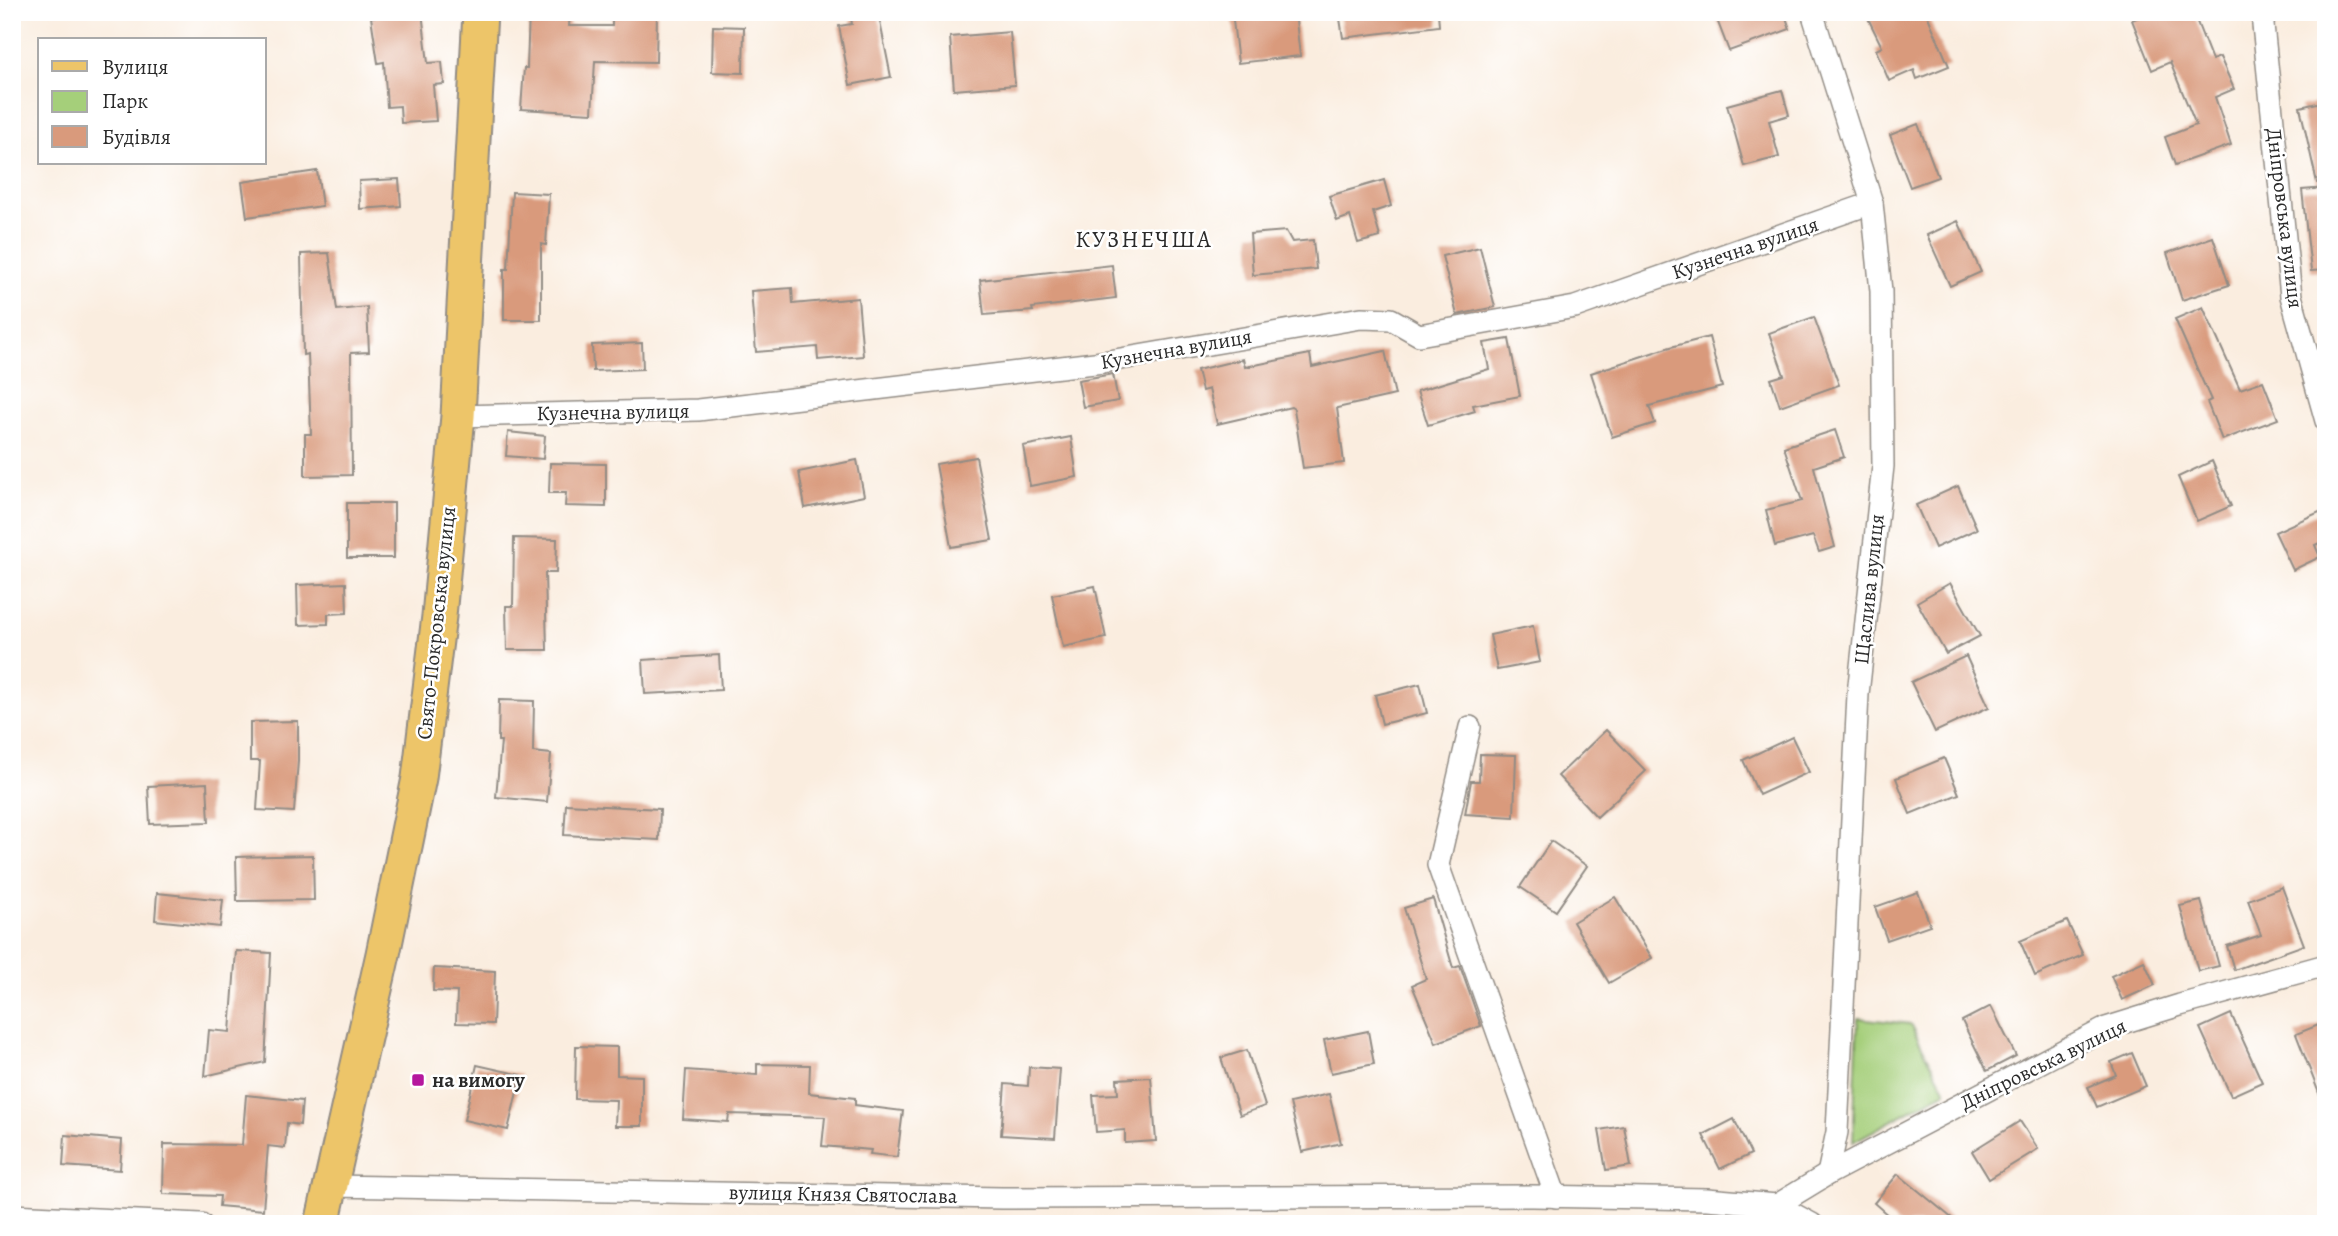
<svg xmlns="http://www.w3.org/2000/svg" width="2338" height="1236" viewBox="0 0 2338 1236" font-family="Alegreya,serif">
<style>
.green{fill:#a5cf7a;stroke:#687d52;stroke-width:2}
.building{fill:#d99a7c}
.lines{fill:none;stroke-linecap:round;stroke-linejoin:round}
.minor-casing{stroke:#928c85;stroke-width:24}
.primary-casing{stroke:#928c85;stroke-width:37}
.minor{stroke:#fff;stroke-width:21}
.primary{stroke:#edc569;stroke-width:33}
.poi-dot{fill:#b5179e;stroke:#fff;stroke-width:2.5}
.labels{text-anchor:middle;stroke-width:5;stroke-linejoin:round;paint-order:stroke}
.street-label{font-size:21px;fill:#2b2b2b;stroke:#fff}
.poi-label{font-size:21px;font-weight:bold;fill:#2b2b2b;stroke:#fff;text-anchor:start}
.neighbourhood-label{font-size:23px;letter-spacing:2px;fill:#2b2b2b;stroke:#fff}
</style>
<rect width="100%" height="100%" fill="#fff"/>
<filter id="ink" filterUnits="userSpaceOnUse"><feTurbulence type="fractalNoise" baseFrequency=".0143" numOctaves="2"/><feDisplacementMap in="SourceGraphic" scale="14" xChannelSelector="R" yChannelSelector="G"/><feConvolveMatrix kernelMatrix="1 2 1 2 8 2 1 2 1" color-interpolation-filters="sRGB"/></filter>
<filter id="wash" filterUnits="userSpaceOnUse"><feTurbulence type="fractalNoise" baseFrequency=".00686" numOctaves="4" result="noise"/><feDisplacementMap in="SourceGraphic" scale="28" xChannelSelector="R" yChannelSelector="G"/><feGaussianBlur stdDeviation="1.57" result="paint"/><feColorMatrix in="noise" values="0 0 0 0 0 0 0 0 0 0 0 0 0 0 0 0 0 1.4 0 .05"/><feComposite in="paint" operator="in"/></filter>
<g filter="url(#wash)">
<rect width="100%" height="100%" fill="#faeddf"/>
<!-- green -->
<polygon class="green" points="1858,1018 1910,1024 1946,1091 1853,1142"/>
<g id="blocks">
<!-- building -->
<g class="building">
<polygon points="404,12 422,12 428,63 442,62 444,84 433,85 436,121 401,123 400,106 387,107 384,62 378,63 371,17"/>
<polygon points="529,12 570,12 569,26 612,26 612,12 657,12 656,62 595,61 592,113 521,109 524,68 527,68"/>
<polygon points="850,12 878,12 891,77 850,85 839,26 852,24"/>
<polygon points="1232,12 1295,12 1300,56 1238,63"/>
<polygon points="1339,12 1438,12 1439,26 1343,38"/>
<polygon points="1714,12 1784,12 1790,29 1729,51"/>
<polygon points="1865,12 1926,12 1949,66 1917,79 1914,70 1889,81 1876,50 1882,47"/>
<polygon points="2150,12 2193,12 2212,60 2220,57 2234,89 2215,97 2231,145 2175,165 2165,137 2196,125 2170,62 2152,70 2132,20"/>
<polygon points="713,26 744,27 743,73 712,72"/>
<polygon points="1010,32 1015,85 954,90 950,37"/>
<polygon points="1782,90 1789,115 1769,121 1779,157 1744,166 1727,105"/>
<polygon points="2326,101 2326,182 2317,183 2300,107"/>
<polygon points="1918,124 1938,177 1910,187 1890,135"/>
<polygon points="317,171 322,206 247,217 242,182"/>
<polygon points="399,179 401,206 360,209 359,181"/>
<polygon points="1384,180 1391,206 1373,212 1380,237 1358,243 1350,216 1337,221 1329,196"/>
<polygon points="2326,188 2326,270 2311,271 2302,190"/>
<polygon points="512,192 549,194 546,245 541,244 541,320 504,320 504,269 508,269"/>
<polygon points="1958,221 1981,272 1950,286 1927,235"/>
<polygon points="1286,231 1292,242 1313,240 1316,269 1253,275 1250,234"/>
<polygon points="2213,237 2229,285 2182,300 2167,253"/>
<polygon points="1480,247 1495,307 1457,315 1442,256"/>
<polygon points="329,253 337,310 367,307 369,352 351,353 352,475 305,476 305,434 311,434 308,354 303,355 301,254"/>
<polygon points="1112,265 1116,298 1032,308 1033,311 984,315 980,280"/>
<polygon points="792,288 793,304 858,298 863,356 818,360 817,347 756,352 751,291"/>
<polygon points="2203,307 2240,389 2263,381 2278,419 2222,440 2207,402 2211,400 2175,319"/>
<polygon points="1814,317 1839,385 1780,406 1771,379 1784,375 1769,333"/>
<polygon points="1709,337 1722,387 1649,406 1655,423 1612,437 1591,373 1667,348"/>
<polygon points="1509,339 1520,396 1473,405 1475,411 1428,425 1417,391 1489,369 1484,343"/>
<polygon points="642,343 643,369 593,371 592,345"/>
<polygon points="1385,351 1395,395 1337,408 1344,463 1303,468 1294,409 1291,407 1217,424 1209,389 1202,391 1197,370 1243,359 1245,367 1310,354 1312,367"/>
<polygon points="1113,374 1118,401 1083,407 1078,380"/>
<polygon points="1835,430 1844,457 1814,467 1835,547 1819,552 1813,536 1775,546 1766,510 1802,501 1784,447"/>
<polygon points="508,432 545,436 543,459 506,456"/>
<polygon points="1071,437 1077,477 1030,486 1023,446"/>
<polygon points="976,457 992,540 951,547 936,464"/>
<polygon points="857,460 864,496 805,508 799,472"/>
<polygon points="2212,461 2231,506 2197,521 2178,477"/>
<polygon points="550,463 606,464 606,507 565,506 566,493 549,493"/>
<polygon points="1958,486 1977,529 1935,548 1916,505"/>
<rect x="347" y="503" width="47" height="55"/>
<polygon points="2326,509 2326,540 2315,545 2320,557 2293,570 2275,532"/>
<polygon points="514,538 557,539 556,573 545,573 547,650 507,650 506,606 513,606"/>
<polygon points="346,583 347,613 328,614 328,624 298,625 297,585"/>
<polygon points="1950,583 1980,636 1946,654 1917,602"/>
<polygon points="1095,586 1106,638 1063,647 1052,595"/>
<polygon points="1533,626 1540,662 1497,670 1490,635"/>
<polygon points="719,655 721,690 645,694 643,660"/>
<polygon points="1966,656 1989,707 1935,732 1911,682"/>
<polygon points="1420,684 1427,713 1382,724 1375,695"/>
<polygon points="499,700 534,701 533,752 551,754 547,802 496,797 501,741 498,741"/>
<polygon points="298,721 298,761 294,812 257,810 260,761 250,761 250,722"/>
<polygon points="1606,730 1646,771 1597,817 1558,776"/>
<polygon points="1792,737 1809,772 1759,795 1743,760"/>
<polygon points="1480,754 1516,755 1514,817 1465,814 1471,781 1479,781"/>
<polygon points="1944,758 1959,794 1910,814 1896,778"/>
<polygon points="207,783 209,822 150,824 148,786"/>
<polygon points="566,804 660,809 659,840 564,835"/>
<polygon points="1551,841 1587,866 1556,911 1520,887"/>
<polygon points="313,855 314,900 237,901 236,857"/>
<polygon points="2282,887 2304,945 2234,970 2227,946 2261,935 2248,900"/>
<polygon points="1918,892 1930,925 1887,940 1875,907"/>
<polygon points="157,893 223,900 220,927 155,920"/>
<polygon points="1615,897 1652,958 1609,983 1573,922"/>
<polygon points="1433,899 1453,968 1460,966 1481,1026 1436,1043 1412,985 1426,979 1404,908"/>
<polygon points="2201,901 2219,966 2198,971 2180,906"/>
<polygon points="2067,921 2083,955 2035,976 2020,941"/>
<polygon points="236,951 271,953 265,1062 205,1076 209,1030 230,1032"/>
<polygon points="2144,961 2155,985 2122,1000 2111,976"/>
<polygon points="434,968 495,971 493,1024 456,1023 457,992 433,991"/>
<polygon points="1991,1006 2016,1056 1987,1071 1962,1021"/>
<polygon points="2231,1014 2262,1082 2231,1096 2200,1028"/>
<polygon points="2326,1022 2326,1105 2324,1106 2296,1034"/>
<polygon points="1368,1031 1374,1064 1331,1073 1324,1040"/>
<polygon points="576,1046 617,1047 617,1075 642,1076 642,1126 615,1126 616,1100 575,1099"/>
<polygon points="1247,1050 1265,1106 1240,1115 1221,1058"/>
<polygon points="2132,1053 2146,1086 2097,1107 2088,1087 2116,1075 2111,1062"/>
<polygon points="757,1064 810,1065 809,1093 855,1098 855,1105 903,1111 897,1157 870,1154 871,1150 822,1146 825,1117 729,1114 728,1122 683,1119 686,1070 757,1075"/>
<polygon points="477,1065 521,1075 508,1130 464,1120"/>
<polygon points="1029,1067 1060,1069 1055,1138 1001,1135 1005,1084 1028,1086"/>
<polygon points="1151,1077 1156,1141 1125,1143 1125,1130 1096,1132 1093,1095 1118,1094 1117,1079"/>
<polygon points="1329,1094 1341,1143 1302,1152 1290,1103"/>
<polygon points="246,1095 302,1101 300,1125 287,1123 285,1148 268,1146 263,1210 219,1206 220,1196 163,1194 164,1144 242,1145"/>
<polygon points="1734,1119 1751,1154 1720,1169 1703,1135"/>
<polygon points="2020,1121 2038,1149 1989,1179 1972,1151"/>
<polygon points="1624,1126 1631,1166 1606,1170 1599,1130"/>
<polygon points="65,1135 122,1140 120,1170 63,1166"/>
<polygon points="1898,1174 1959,1224 1898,1224 1874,1203"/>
</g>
</g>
</g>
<g filter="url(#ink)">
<use href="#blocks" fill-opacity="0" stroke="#928c85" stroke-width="2"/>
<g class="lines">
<!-- minor casing -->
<g class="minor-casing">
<g id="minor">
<polyline points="1812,12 1872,203 1881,291 1883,466 1858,694 1837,1132 1828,1174"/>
<polyline points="2264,12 2263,25 2291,296 2326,421"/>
<polyline points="458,416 698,410 1103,362 1361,318 1391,319 1419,335 1575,307 1872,203"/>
<polyline points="1470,727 1438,865 1556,1197"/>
<polyline points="331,1186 1002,1198 1532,1196 1707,1199 1777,1205 1812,1224"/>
<polyline points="1777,1205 1828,1174 2106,1028 2180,1005 2326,965"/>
<polyline points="12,1215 201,1224"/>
</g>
</g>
<!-- primary casing -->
<g class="primary-casing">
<polyline id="primary" points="322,1224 383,954 419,778 439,616 458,416 480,12"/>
</g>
<!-- minor -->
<use href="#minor" class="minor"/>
<!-- primary -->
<use href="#primary" class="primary"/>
</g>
</g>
<!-- markers -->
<rect class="poi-dot" x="411" y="1073" width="14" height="14" rx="3.5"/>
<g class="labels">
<!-- street labels -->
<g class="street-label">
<text transform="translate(2285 218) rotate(83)" y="7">Дніпровська вулиця</text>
<text transform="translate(1745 248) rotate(-19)" y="7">Кузнечна вулиця</text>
<text transform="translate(1176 349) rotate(-10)" y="7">Кузнечна вулиця</text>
<text transform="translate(613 412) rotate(-1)" y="7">Кузнечна вулиця</text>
<text transform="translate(1869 589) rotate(-84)" y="7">Щаслива вулиця</text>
<text transform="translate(436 623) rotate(-84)" y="7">Свято-Покровська вулиця</text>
<text transform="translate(2043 1064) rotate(-26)" y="7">Дніпровська вулиця</text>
<text transform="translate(843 1194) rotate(1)" y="7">вулиця Князя Святослава</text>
</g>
<!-- poi labels -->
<g class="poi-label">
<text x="432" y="1087">на вимогу</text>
</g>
<!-- neighbourhood labels -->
<g class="neighbourhood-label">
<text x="1144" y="247">КУЗНЕЧША</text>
</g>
</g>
<!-- margin -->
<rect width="2338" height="1236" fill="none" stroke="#fff" stroke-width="42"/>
<!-- legend -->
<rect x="38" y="38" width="228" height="126" fill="#ffffff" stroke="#aaaaaa" stroke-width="2"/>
<rect x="52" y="61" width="35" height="10" fill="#edc569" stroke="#aaaaaa" stroke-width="2"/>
<text x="102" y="74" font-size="21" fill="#2b2b2b">Вулиця</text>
<rect x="52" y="91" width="35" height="21" fill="#a5cf7a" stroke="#aaaaaa" stroke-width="2"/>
<text x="102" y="108" font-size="21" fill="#2b2b2b">Парк</text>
<rect x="52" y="126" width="35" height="21" fill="#d99a7c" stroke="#aaaaaa" stroke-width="2"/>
<text x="102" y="144" font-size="21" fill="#2b2b2b">Будівля</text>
</svg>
